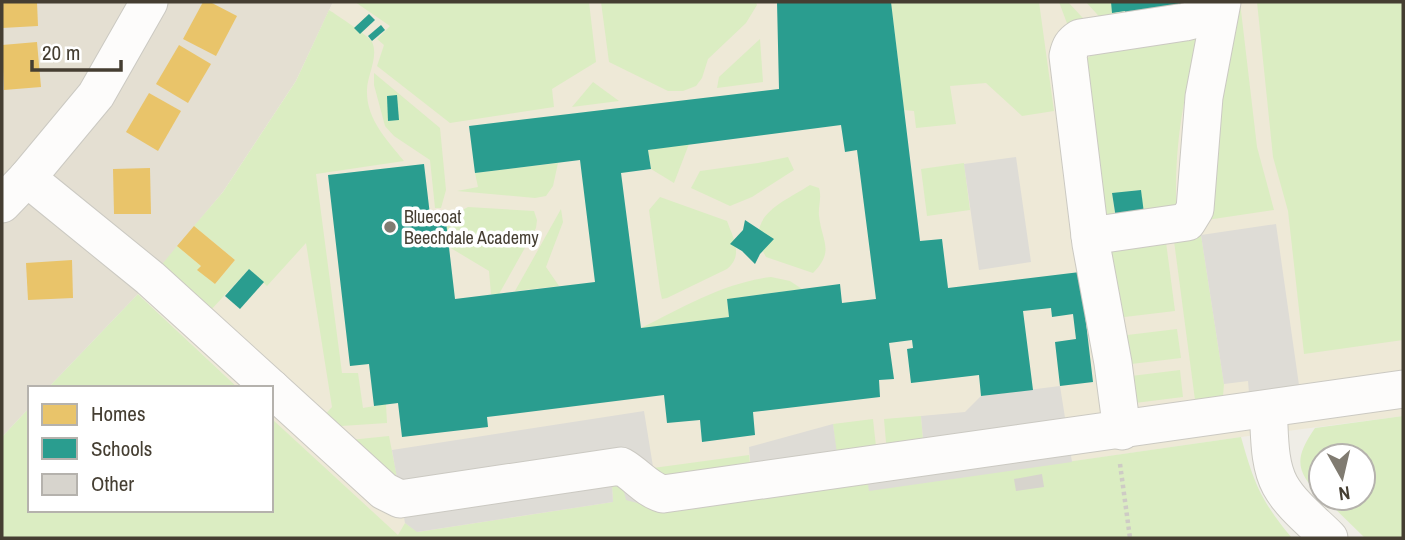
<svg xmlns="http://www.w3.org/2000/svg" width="1405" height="540" viewBox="0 0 1405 540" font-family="'Archivo Narrow',sans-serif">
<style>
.residential{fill:#e4dfd2}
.education{fill:#eee9d7}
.green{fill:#dbedc2}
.parking{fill:#dedcd6}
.homes{fill:#e9c46a}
.schools{fill:#2a9d8f;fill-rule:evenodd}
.building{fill:#d7d4cd}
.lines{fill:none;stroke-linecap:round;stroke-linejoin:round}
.minor-casing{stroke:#cbc9c2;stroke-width:39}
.path{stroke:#cecbc5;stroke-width:4.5;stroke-dasharray:3.5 3.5;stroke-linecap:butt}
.minor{stroke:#fdfcfb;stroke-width:37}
.poi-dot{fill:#807b71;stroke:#fff;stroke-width:2.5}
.labels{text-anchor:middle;stroke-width:7;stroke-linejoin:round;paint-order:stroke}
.poi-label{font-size:18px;fill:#453e32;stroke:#fff;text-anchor:start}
</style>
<rect width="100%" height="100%" fill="#efede6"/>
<!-- residential -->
<polygon class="residential" points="2,2 333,2 296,81 223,192 138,294 48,388 30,388 30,407 2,437"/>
<!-- education -->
<polygon class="education" points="333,2 1403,2 1403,416 1241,437 540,538 400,538 271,418 271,388 238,388 138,294 223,192 296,81"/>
<!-- green -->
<g class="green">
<polygon points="355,2 589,2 596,62 552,89 554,107 450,123 377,66 384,45 377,39 390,26"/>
<polygon points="601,2 756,2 757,5 746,23 708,59 702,78 696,86 683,91 668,91 609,62"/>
<polygon points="891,2 1039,2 1054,111 1022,116 986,83 950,86 956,124 916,128 914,111 904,110"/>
<polygon points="1059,2 1068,2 1094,30 1068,26"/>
<polygon points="1086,2 1111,2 1113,12 1125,11 1126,22 1106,24"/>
<polygon points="1231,2 1240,2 1257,147 1274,210 1200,221"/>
<polygon points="1257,2 1403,2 1403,340 1304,354 1288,211 1273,157"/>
<path d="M329,10C337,15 370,37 372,42C379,56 367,76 367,90C366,119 387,140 404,161L316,174L342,373H358L363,408L386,404L387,423L326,427L319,421L332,407L306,243L267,286L249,269L209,312L159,268L177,246L201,266L198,270L215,284L235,260L194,226L223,192L296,81Z"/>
<path d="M1200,36C1182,99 1173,154 1177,219L1145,223L1140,190L1112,194L1117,225L1094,228L1082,62L1096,52L1179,42Z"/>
<polygon points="760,39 763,82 717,88 719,77"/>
<polygon points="374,73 440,128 446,190 441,208 435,208 430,160 394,136 385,126 374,85"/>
<polygon points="593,82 619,101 572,107"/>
<polygon points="689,144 674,183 651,169 648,150"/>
<polygon points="788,157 794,170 752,197 730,206 691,188 700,171 758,163"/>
<polygon points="558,163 553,186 546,196 535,198 457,191 478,187 475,173"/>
<polygon points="964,163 970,210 927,216 921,169"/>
<path d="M810,185L819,188C822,198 818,206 819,216C822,242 835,251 813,273L766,257C742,217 782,203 810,185Z"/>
<path d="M660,197L727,221C733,238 744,255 727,269L667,298L662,299L660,290L649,210Z"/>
<polygon points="468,207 534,211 537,220 536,228 499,294 491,294 489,271 449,247 446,219"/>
<polygon points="561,209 563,222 546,267 559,286 515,291"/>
<polygon points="1201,235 1224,384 1223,396 1195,400 1174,241"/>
<polygon points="1166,242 1175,311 1116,318 1107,249"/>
<path d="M771,277L790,281L802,289L727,299L729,317L641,328C684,307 723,283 771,277Z"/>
<polygon points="138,294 143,299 238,388 48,388"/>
<polygon points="1177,329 1181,358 1123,365 1119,336"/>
<polygon points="1180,370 1183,397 1127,404 1123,377"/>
<path d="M30,407V510H271V418L398,535L405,523L418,532L613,502L612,485L867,478L870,490L1241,437C1254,483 1261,501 1292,538H2V437Z"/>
<polygon points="921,416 924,450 887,454 884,419"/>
<path d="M1403,416V538H1365L1324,498H1363V456H1321V496C1294,471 1295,457 1315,428Z"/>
<polygon points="873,419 877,456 837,461 833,424"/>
<polygon points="389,436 398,482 340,441"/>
<polygon points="749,455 751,472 656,486 653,468"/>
</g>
<!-- parking -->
<g class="parking">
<polygon points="1016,157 1031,262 979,270 964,164"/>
<polygon points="1276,224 1299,385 1249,393 1248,381 1224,384 1201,235"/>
<polygon points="1060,386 1072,462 869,491 867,478 652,507 626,500 622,484 612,485 613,502 417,532 405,523 392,450 644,411 656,485 751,472 749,447 833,424 838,461 924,449 921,416 965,412 981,396"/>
</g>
<!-- homes -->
<g class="homes">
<polygon points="2,2 37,2 38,26 2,28"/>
<polygon points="203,2 210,2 237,16 216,56 183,39"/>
<polygon points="37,42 41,87 4,90 2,45"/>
<polygon points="179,45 211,64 188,103 156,84"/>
<polygon points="149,93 181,111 158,151 126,132"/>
<polygon points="150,168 151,214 114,214 113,169"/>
<polygon points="194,226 235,260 215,284 197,270 201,266 177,246"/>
<polygon points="72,260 73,298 28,300 26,263"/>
</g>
<!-- schools -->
<g class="schools">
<path d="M777,2H891L920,241L942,239L948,288L1080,272L1093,382L1060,386L1055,342L1076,339L1073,314L1052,317L1051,308L1023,311L1033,390L981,396L979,375L911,383L907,349L913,348L912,340L889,343L894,379L879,380L880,397L753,412L755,435L702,442L700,420L667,423L664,395L487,417L488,427L402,437L398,403L374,406L369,364L350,366L328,175L424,164L430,215L445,213L455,299L595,282L580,160L475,173L469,126L779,89ZM841,125L845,152L857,150L876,299L842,303L840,284L727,299L729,317L641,328L621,173L651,169L648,150Z"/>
<polygon points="1111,2 1197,2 1126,22 1125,11 1112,13"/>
<polygon points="369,14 375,20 360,34 354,28"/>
<polygon points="381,25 385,30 372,41 368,36"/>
<polygon points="397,95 399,120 388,121 387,96"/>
<polygon points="1141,190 1145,221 1117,225 1112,193"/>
<polygon points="745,220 774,239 760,254 755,264 742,251 730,244 743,230"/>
<polygon points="249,269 264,282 240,309 225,296"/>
</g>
<!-- building -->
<polygon class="building" points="1042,474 1044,487 1016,491 1014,479"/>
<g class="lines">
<!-- minor casing -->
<g class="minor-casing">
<g id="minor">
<polyline points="27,178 150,278 271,388"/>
<polyline points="2,204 27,178 96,95 149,2"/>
<polyline points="1090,236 1187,222 1195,209 1204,97 1222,2"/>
<path d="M271,388L384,491L400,499L621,466C637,475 646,489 663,494L1403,389"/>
<path d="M1268,409C1270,432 1268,463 1280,485C1291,505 1313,522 1329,538"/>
<path d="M1122,431L1113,363L1091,244L1068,56C1070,47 1072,43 1080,38L1185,22L1205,17L1217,8L1221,2"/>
</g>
</g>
<!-- path -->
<polyline class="path" points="1120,464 1130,538"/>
<!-- minor -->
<use href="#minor" class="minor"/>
</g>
<!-- markers -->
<circle class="poi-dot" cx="390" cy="227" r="7"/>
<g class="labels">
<!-- poi labels -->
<g class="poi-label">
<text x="404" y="223">Bluecoat<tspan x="404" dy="21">Beechdale Academy</tspan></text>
</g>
</g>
<!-- border -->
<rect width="1405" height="540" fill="none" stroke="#453e32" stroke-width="7"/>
<!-- legend -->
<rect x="28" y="386" width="245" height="126" fill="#ffffff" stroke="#b5b2ad" stroke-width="2"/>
<rect x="42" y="404" width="35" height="21" fill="#e9c46a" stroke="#b5b2ad" stroke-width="2"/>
<text x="91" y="421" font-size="21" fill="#453e32">Homes</text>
<rect x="42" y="438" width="35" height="21" fill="#2a9d8f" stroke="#b5b2ad" stroke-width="2"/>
<text x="91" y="456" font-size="21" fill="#453e32">Schools</text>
<rect x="42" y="474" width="35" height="21" fill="#d7d4cd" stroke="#b5b2ad" stroke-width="2"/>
<text x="91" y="491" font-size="21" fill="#453e32">Other</text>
<!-- north arrow -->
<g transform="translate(1342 477) rotate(172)"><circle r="33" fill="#ffffff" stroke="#b5b2ad" stroke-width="2"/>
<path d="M0-5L12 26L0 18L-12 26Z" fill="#807b71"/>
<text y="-10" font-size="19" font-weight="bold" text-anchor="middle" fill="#453e32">N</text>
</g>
<!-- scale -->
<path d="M32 60v10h89v-10" fill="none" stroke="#453e32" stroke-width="3.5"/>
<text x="42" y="60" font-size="21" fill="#453e32" stroke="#ffffff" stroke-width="5" paint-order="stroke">20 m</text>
</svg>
